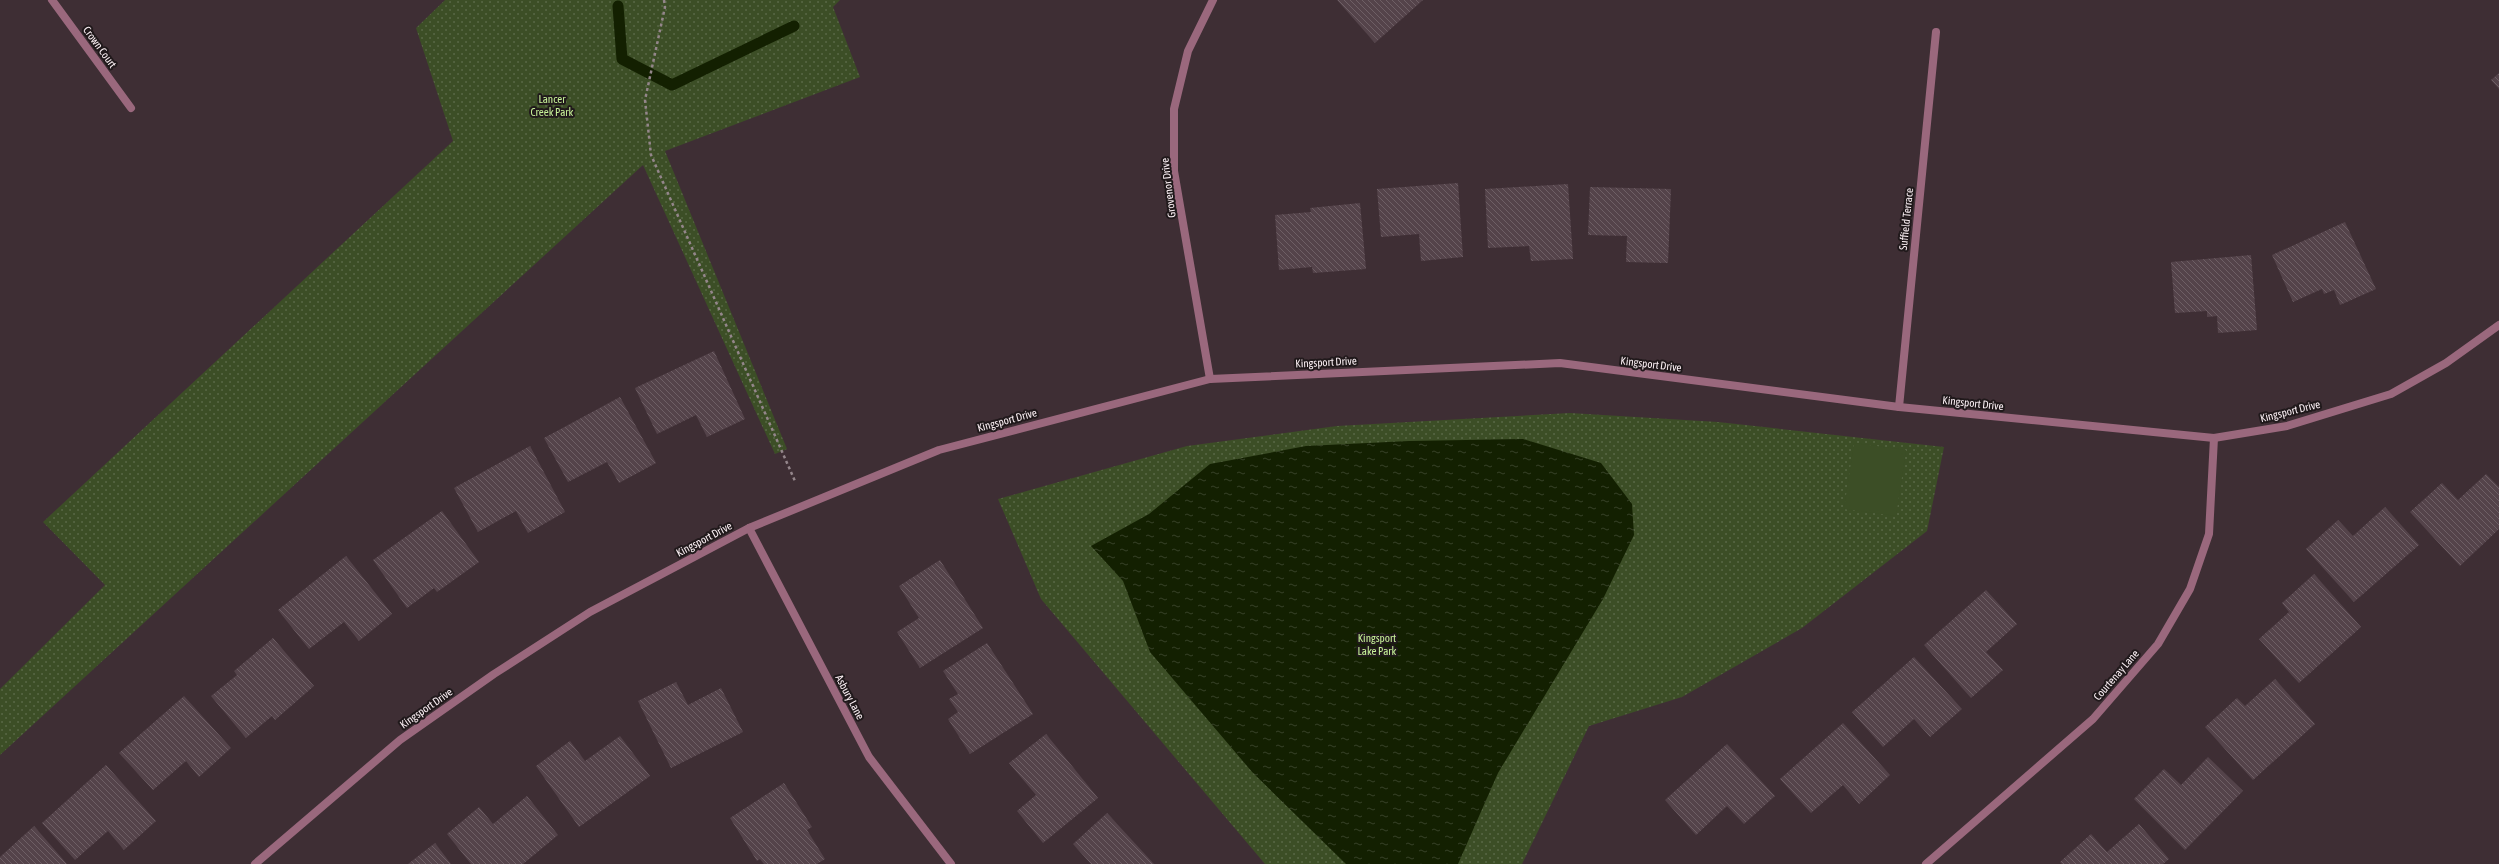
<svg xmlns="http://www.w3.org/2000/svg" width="2499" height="864" viewBox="0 0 2499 864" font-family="'Asap Condensed',sans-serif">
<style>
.green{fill:url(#green-dots)}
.pitch{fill:#3c4e26}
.water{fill:url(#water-ripples)}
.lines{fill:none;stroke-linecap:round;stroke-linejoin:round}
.stream{stroke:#132001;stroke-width:11}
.building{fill:url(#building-back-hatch)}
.path{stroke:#94868b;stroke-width:2.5;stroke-dasharray:3 3;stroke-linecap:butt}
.minor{stroke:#9a687d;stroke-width:8}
.labels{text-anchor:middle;stroke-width:4;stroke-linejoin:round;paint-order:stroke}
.street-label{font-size:11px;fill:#fcf1f5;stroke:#20191b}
.park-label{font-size:11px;fill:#c8f399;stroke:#20191b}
</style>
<defs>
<pattern id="green-dots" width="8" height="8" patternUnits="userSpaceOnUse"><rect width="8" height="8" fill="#3c4e26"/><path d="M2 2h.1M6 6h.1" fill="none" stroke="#596846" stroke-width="1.8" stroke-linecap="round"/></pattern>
<pattern id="water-ripples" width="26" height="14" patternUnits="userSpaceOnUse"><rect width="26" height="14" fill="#132001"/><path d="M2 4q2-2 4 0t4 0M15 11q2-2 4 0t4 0" fill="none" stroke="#364127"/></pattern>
<pattern id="building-back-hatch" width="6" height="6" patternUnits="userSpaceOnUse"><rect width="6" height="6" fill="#54434a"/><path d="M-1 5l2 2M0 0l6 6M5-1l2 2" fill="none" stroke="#6e5f65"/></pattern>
</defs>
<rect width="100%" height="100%" fill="#3e2e34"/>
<!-- green -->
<g class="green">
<polygon points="445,0 840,0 833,7 860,77 665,151 787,449 775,454 643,165 0,755 0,689 105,585 43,522 453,141 416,28"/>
<polygon points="1570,413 1718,422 1944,447 1927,531 1802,628 1682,697 1589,726 1522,864 1265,864 1041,599 998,499 1187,446 1337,426"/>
</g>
<!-- pitch -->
<polygon class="pitch" points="1854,443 1906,450 1896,516 1844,509"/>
<!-- water -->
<polygon class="water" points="1523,439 1601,463 1632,504 1634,535 1603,599 1498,773 1458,864 1346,864 1253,773 1150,652 1123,581 1091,546 1149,514 1210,464 1306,446 1409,441"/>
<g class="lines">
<!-- stream -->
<polyline class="stream" points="618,6 622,59 672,85 794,26"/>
</g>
<!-- building -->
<g class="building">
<polygon points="1337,0 1423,0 1375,43"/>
<polygon points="2499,73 2499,89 2491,80"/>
<polygon points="1458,183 1463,257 1421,261 1419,234 1381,237 1377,189"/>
<polygon points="1568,184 1573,259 1531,261 1529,246 1488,248 1485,189"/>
<polygon points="1590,187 1671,189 1668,263 1626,262 1627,236 1588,235"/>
<polygon points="1360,203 1366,269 1313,273 1312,267 1279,270 1275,215 1311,212 1310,208"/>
<polygon points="2345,222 2376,289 2340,305 2334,290 2324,294 2322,289 2293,302 2272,255"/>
<polygon points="2251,255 2257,330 2218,333 2217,316 2207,317 2207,311 2175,313 2171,262"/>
<polygon points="714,351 745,419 707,437 696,415 657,434 635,388"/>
<polygon points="620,397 656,463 619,483 607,462 568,482 544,438"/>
<polygon points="530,446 565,512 528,533 516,511 478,532 454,488"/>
<polygon points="2486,474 2499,487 2499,529 2460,566 2410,512 2442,483 2458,500"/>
<polygon points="2385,507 2419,545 2354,602 2306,549 2338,520 2353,536"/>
<polygon points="442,511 479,562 437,592 434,588 407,608 373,560"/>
<polygon points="346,556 392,614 359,641 344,622 309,649 278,610"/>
<polygon points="940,560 983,628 920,668 897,632 919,618 899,586"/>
<polygon points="2314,574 2361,627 2299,683 2259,639 2289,612 2282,603"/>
<polygon points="1986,590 2017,624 1986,652 2003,670 1971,698 1924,645"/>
<polygon points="273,638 314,686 275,720 272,716 246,738 211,696 237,675 234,671"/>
<polygon points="987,643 1033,714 970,754 948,719 958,712 949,699 958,694 943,671"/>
<polygon points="1914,657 1962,709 1930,737 1914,719 1883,747 1852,712"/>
<polygon points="2275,679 2315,724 2253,780 2205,727 2237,698 2245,706"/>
<polygon points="676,682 688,705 721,688 743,732 671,768 638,701"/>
<polygon points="184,696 231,748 199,777 186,761 153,790 119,753"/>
<polygon points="1843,723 1890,775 1859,804 1843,785 1811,813 1780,779"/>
<polygon points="1046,734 1098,798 1043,843 1017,811 1036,795 1009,763"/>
<polygon points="620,736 650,776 579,827 536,766 570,741 585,761"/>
<polygon points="1727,744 1775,796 1744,824 1727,806 1696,835 1665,800"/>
<polygon points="2208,757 2243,791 2185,850 2134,799 2164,769 2181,785"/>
<polygon points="106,765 156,821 124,850 108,831 75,860 42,823"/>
<polygon points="784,783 812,827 807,830 825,859 817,864 764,864 760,859 757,861 730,818"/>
<polygon points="527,796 558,835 523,864 471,864 447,834 479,807 493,824"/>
<polygon points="1107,813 1154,864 1091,864 1073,844"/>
<polygon points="2139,824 2169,859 2163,864 2062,864 2060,862 2091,834 2107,852"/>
<polygon points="34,826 67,864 0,864 0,857"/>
<polygon points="435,843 451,864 408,864"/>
</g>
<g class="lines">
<!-- path -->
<polyline class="path" points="664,0 665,7 645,100 651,155 795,481"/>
<!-- minor -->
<g class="minor">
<polyline points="52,0 131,108"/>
<polyline points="1210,379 1174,171 1174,109 1188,51 1213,0"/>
<polyline points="1899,407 1936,32"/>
<polyline points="749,528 869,757 951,864"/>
<polyline points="255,864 400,740 494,674 590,612 749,528 939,450 1210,379 1560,363 1899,407 2214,438 2287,426 2391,394 2446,363 2499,325"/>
<polyline points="1926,864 2093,719 2158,644 2190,589 2209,534 2214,438"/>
</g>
</g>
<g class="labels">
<!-- street labels -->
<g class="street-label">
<text transform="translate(100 47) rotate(54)" y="4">Crown Court</text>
<text transform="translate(1168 188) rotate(-97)" y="4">Grovenor Drive</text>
<text transform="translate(1906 219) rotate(-84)" y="4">Suffield Terrace</text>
<text transform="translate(1326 362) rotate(-3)" y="4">Kingsport Drive</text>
<text transform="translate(1651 364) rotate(7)" y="4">Kingsport Drive</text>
<text transform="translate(1973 403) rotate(6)" y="4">Kingsport Drive</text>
<text transform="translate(2290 411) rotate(-14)" y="4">Kingsport Drive</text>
<text transform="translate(1007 420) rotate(-15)" y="4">Kingsport Drive</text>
<text transform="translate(704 539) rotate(-28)" y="4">Kingsport Drive</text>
<text transform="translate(2116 675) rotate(-49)" y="4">Courtenay Lane</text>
<text transform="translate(850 697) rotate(62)" y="4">Asbury Lane</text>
<text transform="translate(426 708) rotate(-35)" y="4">Kingsport Drive</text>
</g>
<!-- park labels -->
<g class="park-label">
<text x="552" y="103">Lancer<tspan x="552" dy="13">Creek Park</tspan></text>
<text x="1377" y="642">Kingsport<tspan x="1377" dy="13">Lake Park</tspan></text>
</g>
</g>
</svg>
